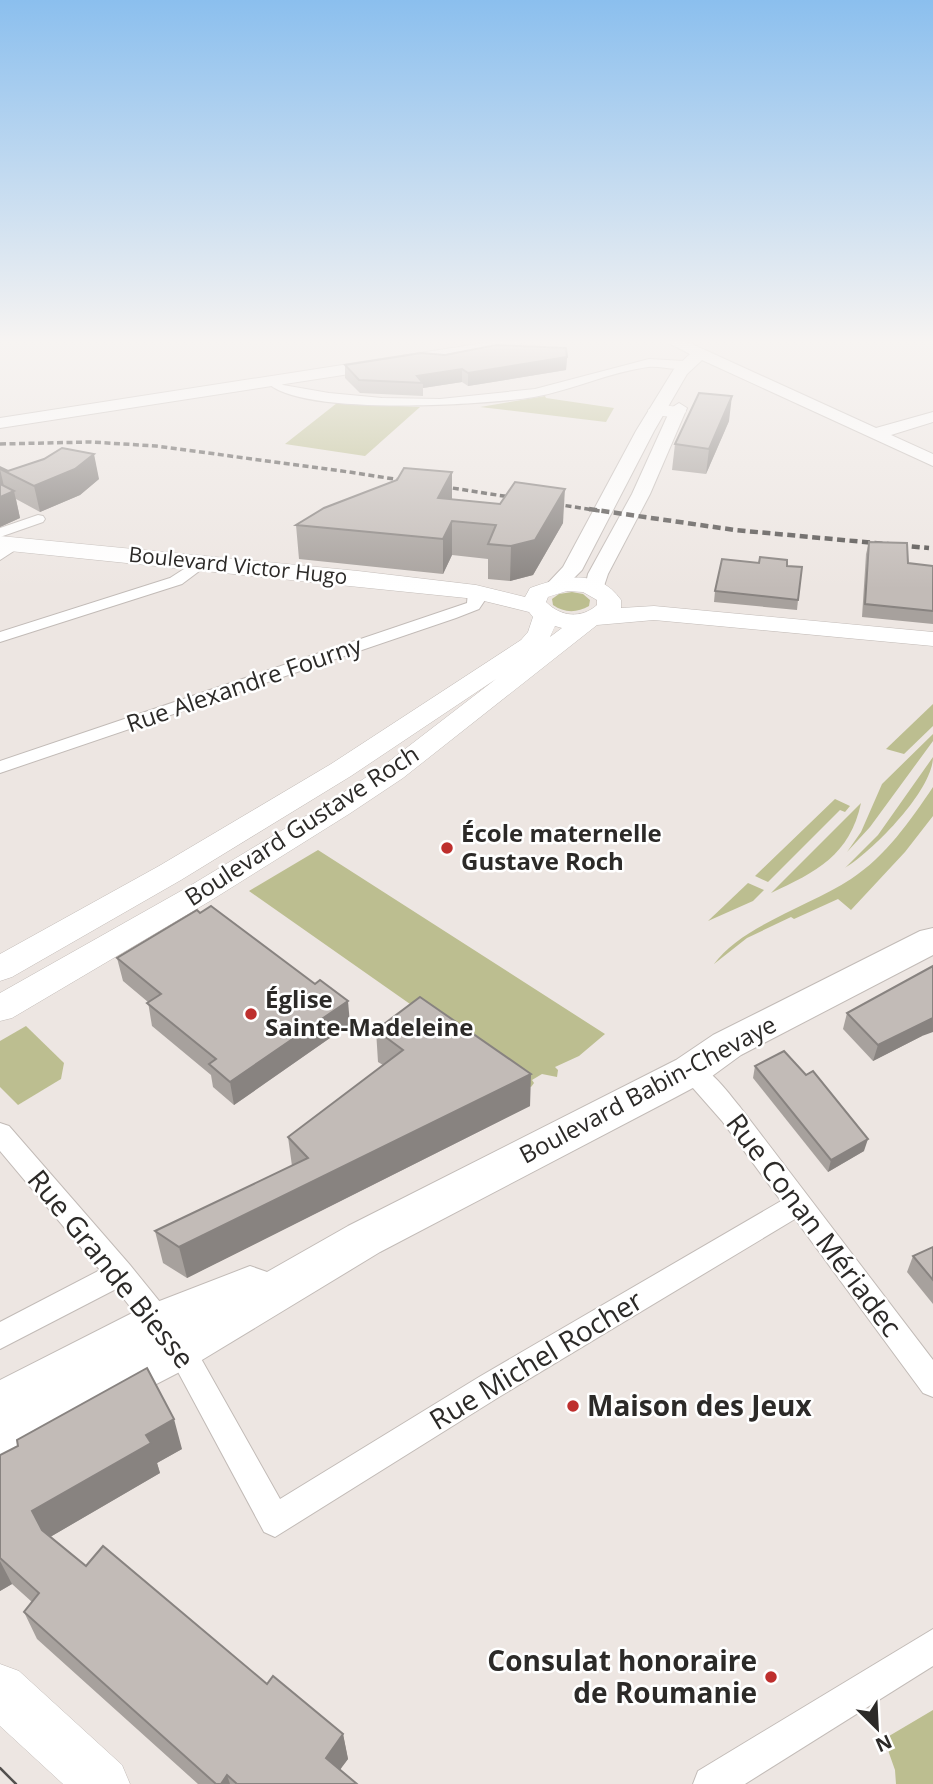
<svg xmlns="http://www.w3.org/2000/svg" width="933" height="1784" viewBox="0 0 933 1784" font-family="'Open Sans',sans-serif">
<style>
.green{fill:#bcbe90}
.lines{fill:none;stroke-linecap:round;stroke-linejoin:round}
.minor-casing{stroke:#c2bbb7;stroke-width:2}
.tertiary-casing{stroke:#c2bbb7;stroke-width:2}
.secondary-casing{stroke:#c2bbb7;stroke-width:1}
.primary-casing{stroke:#c2bbb7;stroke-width:2}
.minor{fill:#fff;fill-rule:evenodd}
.tertiary{fill:#fff;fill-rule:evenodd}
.secondary{fill:#fff;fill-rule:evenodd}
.primary{fill:#fff;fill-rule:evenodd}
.tram{stroke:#53504e;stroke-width:2.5}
.rail-far1{stroke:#53504e;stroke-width:3.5;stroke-dasharray:6 3.5;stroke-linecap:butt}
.rail{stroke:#53504e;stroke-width:4.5;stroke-dasharray:8 4.5;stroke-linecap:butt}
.wall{fill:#a7a19d}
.shaded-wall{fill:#888380}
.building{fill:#c2bbb7;stroke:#888380;stroke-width:2}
.poi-dot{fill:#be2f2d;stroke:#fff;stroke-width:2.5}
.labels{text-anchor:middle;stroke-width:5;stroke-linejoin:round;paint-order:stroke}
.far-street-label{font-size:21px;fill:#2c2a28;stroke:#fff}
.street-label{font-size:24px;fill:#2c2a28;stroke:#fff}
.poi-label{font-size:24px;font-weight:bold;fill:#2c2a28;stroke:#fff;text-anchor:start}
.near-street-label{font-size:28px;fill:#2c2a28;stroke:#fff}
.near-poi-label{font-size:28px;font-weight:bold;fill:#2c2a28;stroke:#fff;text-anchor:start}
</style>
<rect width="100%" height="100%" fill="#ede6e2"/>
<!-- green -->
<g class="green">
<polygon points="545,396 546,398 614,408 606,422 480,407"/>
<polygon points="337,403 420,407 365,456 285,444"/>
<path d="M572,592L583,594L590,600L589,606C577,613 564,613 553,605L552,599L559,594Z"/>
<polygon points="933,704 933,726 904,754 886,749"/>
<polygon points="933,734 933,741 870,827 847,852 861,832 882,784"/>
<path d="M933,757C933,790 873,851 845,868L878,835Z"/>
<path d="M933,787V816L905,852L851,910L838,899L794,919L791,917L747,938L714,964C741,926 810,906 851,879C886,856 910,821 933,787Z"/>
<polygon points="835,799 850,806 845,812 840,810 768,882 755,876"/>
<path d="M861,803C850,855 816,872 771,893Z"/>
<polygon points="318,850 605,1034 579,1056 555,1067 558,1070 557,1077 542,1074 532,1080 534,1083 531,1087 524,1084 249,891"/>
<polygon points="748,883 764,890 753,901 708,921"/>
<polygon points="26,1026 64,1063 61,1079 18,1105 0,1087 0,1041"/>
<polygon points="933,1710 933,1784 896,1784 895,1770 884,1739"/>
</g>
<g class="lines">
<!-- minor casing -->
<g class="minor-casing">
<g id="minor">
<path d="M649,359L684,361L690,365C679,373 661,365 648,367C610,372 573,390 534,397C487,405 295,417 266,381L272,377L283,385L329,393L382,398L440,399L535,389Z"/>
<polygon points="38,515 43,516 45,519 43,522 0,537 0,528"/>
<polygon points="15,540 22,544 20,547 0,560 0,548"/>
<polygon points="201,558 206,560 209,563 206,566 182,584 0,642 0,632 170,578"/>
<polygon points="476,587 482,589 485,600 479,609 456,618 0,773 0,761 467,603 468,592"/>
<path d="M690,1062C712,1069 726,1090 740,1107L933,1360V1397L923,1393L795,1219L499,1397L275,1537L264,1532L170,1357L116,1289L0,1349V1322L100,1270L0,1151V1123L9,1126L130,1265L190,1339L280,1499L479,1377L781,1201L722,1121L678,1071L681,1065Z"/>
<polygon points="933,1629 933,1666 745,1784 693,1784 698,1771"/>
</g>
</g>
<!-- tertiary casing -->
<g class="tertiary-casing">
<g id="tertiary">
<polygon points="510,339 528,339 512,349 0,428 0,418"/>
<polygon points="661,339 681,339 876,428 933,412 933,422 891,435 933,454 933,466 702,360 687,374 654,431 582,570 563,589 549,589 546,585 563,567 636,431 674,369 690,354"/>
<polygon points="679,403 687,408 650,494 608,574 602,592 588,592 585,588 588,574 632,494 671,408"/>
</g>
</g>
<!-- secondary casing -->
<g class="secondary-casing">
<g id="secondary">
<polygon points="657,404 684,408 686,412 677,418 650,414 648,410"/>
<path d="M0,536L358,571L476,585L525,597L530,588C561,577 598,567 621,600V608L654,606L933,632V646L654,620L597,625L403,778L349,814L210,901L12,1018L0,1021V993L188,887L329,802L383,766L496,679L351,776L181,880L12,977L0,981V954L159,866L331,764L521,640L528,632L533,617L529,612L476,599L0,550ZM567,591L583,592L597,600V605C581,619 561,617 546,602L548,597ZM555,626L562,628L550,637Z"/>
<polygon points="0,1664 19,1671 122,1765 130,1784 63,1784 0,1726"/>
</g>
</g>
<!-- primary casing -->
<g class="primary-casing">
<polygon id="primary" points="933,928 933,955 741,1055 704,1082 674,1098 380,1252 197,1363 0,1465 0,1380 144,1307 250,1266 267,1272 348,1226 676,1060 713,1035 920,931"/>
</g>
<!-- minor -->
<use href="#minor" class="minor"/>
<!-- tertiary -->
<use href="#tertiary" class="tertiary"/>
<!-- secondary -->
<use href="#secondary" class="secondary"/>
<!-- primary -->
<use href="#primary" class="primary"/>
<!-- tram -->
<polyline class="tram" points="0,1768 16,1784"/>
<!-- rail-far1 -->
<polyline class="rail-far1" points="0,444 91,442 156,446 349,472 600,511"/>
<!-- rail -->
<polyline class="rail" points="589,509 735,530 929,548"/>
</g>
<!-- wall -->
<g class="wall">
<polygon points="445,355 567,357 566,370 468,386 462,382 423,388 423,396 360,393 345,378 345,365"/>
<polygon points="729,421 706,474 672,470 675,444"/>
<polygon points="0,467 8,471 99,479 80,495 40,512 16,499 20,518 0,527"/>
<polygon points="452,500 563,523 533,575 510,581 488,579 488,559 452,555 443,574 299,559 296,525"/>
<polygon points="869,542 908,563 933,566 933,624 862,617 866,554"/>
<polygon points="787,566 798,600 797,610 714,602 715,591"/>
<polygon points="200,913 350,1024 234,1105 213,1087 211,1075 152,1026 148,1002 123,981 117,958"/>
<polygon points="847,1013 922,1036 873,1061 843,1029"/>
<polygon points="376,1030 530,1106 187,1278 163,1263 155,1231 292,1166 288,1137 383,1065 378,1062"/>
<polygon points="755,1066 864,1151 828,1172 753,1078"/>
<polygon points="933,1247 933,1304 907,1272 913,1256"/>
<polygon points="18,1446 182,1449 157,1463 160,1473 50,1537 86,1566 343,1734 348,1759 340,1769 357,1784 198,1784 37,1639 24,1612 32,1602 12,1584 0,1591 0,1455"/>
</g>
<!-- shaded-wall -->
<g class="shaded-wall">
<polygon points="567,357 566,370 468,386 468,373"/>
<polygon points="462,369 462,382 423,388 423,383 417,376"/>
<polygon points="732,396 729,421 706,474 709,449"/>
<polygon points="94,454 99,479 80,495 40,512 34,486"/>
<polygon points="0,469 6,495 0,495"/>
<polygon points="452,472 452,505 438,498"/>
<polygon points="565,489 563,523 533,575 510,581 511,546"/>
<polygon points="14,491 20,518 0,527 0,497"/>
<polygon points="452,521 452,555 443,574 443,539"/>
<polygon points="348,1001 350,1024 234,1105 230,1082"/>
<polygon points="933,1018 933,1032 922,1036 873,1061 878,1045"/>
<polygon points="531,1074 530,1106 187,1278 179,1247"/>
<polygon points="868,1139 864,1151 828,1172 831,1160"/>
<polygon points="174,1419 182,1449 157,1463 160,1473 45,1540 32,1511 146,1435"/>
<polygon points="0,1561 12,1584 0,1591"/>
<polygon points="343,1734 348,1759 331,1782 326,1758"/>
<polygon points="227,1775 230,1784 221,1784"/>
</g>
<!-- building -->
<g class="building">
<polygon points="496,345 566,348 567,357 468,373 462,369 417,376 423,383 359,380 345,365 421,353 445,355"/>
<polygon points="699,393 732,396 709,449 675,444"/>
<polygon points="62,448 94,454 75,469 34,486 0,469 0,467 8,471 44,459"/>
<polygon points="404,468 452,472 438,498 500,504 515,482 565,489 535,540 511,546 488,544 496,525 452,521 443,539 296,525 324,508 397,480"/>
<polygon points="0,484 14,491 0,497"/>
<polygon points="869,542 907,543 908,563 933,566 933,611 865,604"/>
<polygon points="760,557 787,560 787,566 802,567 798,600 715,591 722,559 759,563"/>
<polygon points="211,906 315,984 320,980 348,1001 230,1082 209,1064 216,1059 147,1003 161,994 117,958 197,910 200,913"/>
<polygon points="933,966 933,1018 878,1045 847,1013"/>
<polygon points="420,997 531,1074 179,1247 155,1231 308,1158 288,1137 403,1050 376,1030"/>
<polygon points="784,1051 806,1075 813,1071 868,1139 831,1160 755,1066"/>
<polygon points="933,1247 933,1280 913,1256"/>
<polygon points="147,1368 174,1419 146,1435 151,1443 32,1511 42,1530 86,1566 103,1546 267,1684 273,1676 343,1734 326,1758 357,1784 237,1784 227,1775 221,1784 216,1784 24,1612 39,1593 0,1558 0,1455 18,1446 17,1440"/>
</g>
<!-- sky -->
<linearGradient id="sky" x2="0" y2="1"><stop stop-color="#8bbfee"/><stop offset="0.58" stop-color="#f7f4f2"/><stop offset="1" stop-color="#f7f4f2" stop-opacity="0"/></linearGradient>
<rect width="933" height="589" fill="url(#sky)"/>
<!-- markers -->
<g class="poi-dot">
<circle cx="447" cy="848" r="7"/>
<circle cx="251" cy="1014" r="7"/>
<circle cx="573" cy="1406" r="7"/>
<circle cx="771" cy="1677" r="7"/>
</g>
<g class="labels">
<!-- far-street labels -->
<g class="far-street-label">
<text transform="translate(238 566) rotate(6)" y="7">Boulevard Victor Hugo</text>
</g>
<!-- street labels -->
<g class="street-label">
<text transform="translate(244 685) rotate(-19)" y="8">Rue Alexandre Fourny</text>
<text transform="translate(302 826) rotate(-33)" y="8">Boulevard Gustave Roch</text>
<text transform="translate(648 1090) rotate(-28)" y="8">Boulevard Babin-Chevaye</text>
</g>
<!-- poi labels -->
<g class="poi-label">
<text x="461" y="842">École maternelle<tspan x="461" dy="28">Gustave Roch</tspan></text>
<text x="265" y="1008">Église<tspan x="265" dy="28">Sainte-Madeleine</tspan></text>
</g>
<!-- near-street labels -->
<g class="near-street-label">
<text transform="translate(814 1225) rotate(53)" y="10">Rue Conan Mériadec</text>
<text transform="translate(111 1269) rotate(51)" y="10">Rue Grande Biesse</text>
<text transform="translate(536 1360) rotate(-31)" y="10">Rue Michel Rocher</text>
</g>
<!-- near-poi labels -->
<g class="near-poi-label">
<text x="587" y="1416">Maison des Jeux</text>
<text x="757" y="1671" text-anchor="end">Consulat honoraire<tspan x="757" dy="32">de Roumanie</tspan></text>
</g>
</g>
<!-- north arrow -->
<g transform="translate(877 1728) rotate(156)" stroke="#ffffff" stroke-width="5" paint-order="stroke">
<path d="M0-5L12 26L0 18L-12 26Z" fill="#2c2a28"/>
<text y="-10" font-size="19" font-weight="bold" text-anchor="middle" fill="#2c2a28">N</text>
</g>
</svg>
